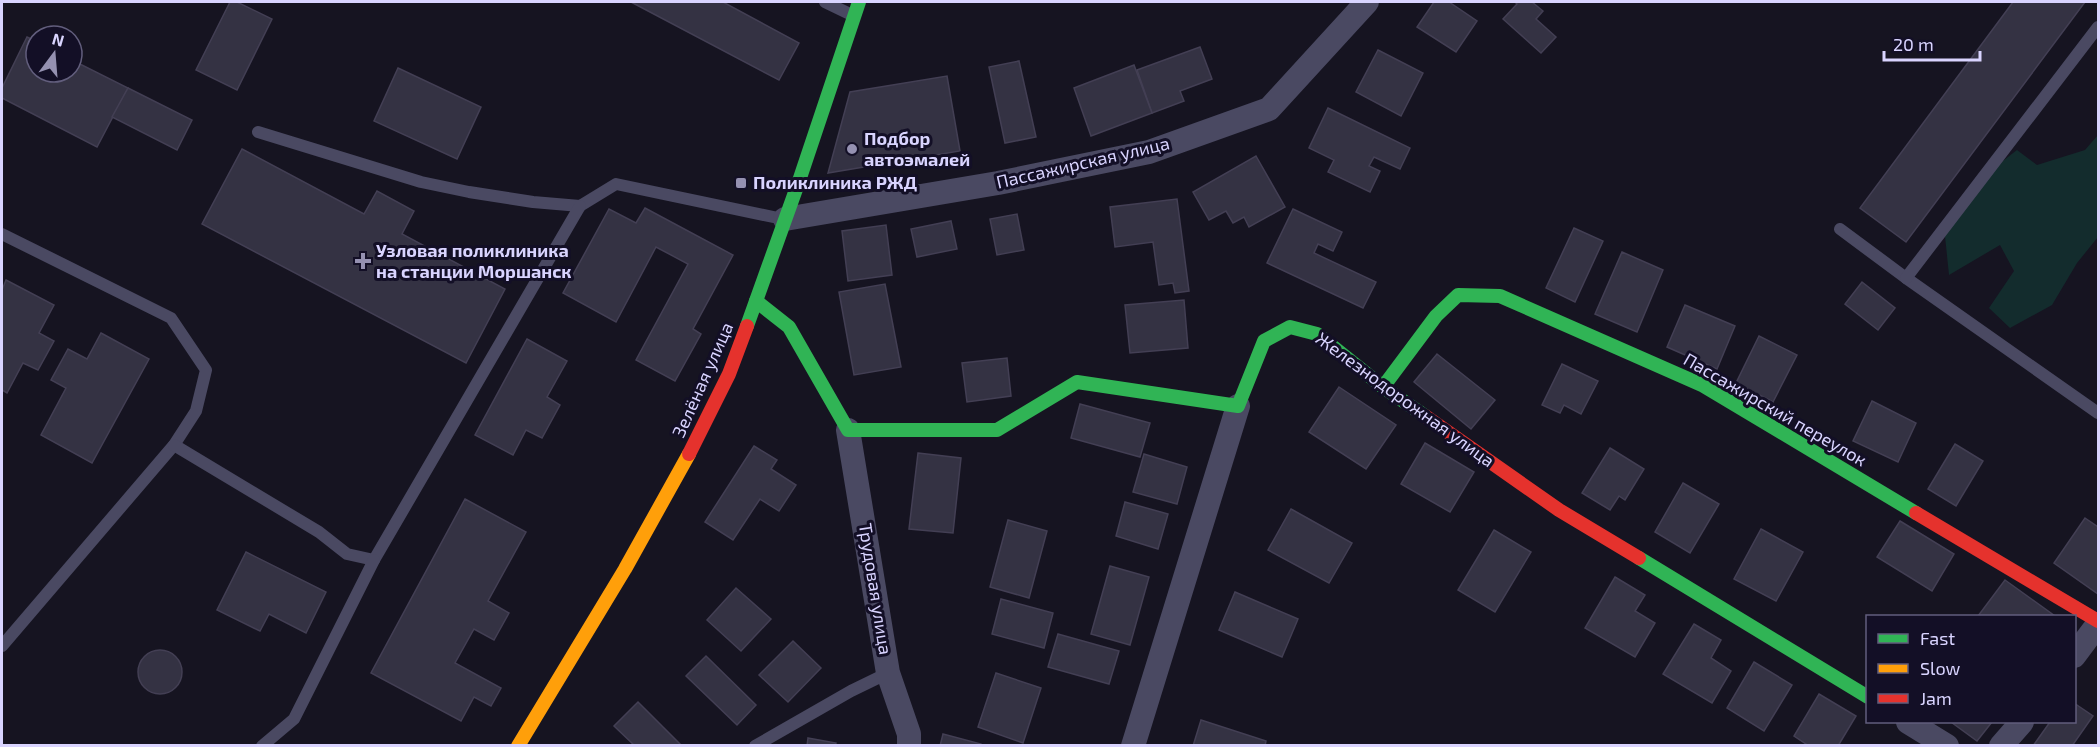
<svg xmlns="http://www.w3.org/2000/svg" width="2100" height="747" viewBox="0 0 2100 747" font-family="'Exo 2',sans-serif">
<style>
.green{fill:#132c2d}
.building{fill:#343243;stroke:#433f54;stroke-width:1.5}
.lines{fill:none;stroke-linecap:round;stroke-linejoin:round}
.lane{stroke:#4a4962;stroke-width:12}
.street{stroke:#4a4962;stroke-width:24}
.fast{stroke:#30b455;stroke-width:14}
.slow{stroke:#ff9f0a;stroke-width:14}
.jam{stroke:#e5322d;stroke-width:14}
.poi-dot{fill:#9591b1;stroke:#130f26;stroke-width:2}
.labels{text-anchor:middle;stroke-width:6;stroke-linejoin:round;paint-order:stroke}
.poi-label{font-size:18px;font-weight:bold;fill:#d9d4ff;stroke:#130f26;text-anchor:start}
.street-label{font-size:18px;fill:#d9d4ff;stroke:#130f26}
</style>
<rect width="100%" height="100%" fill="#161421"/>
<!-- green -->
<polygon class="green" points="2098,135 2098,237 2077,263 2052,305 2010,328 1989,308 2014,271 2000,245 1949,275 1945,236 1977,181 2017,150 2037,165 2085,150"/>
<!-- building -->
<g class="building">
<polygon points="230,2 237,2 272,19 237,90 196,70"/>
<polygon points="631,2 723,2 799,43 779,80"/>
<polygon points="1434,2 1449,2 1477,21 1456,52 1417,27"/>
<polygon points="1515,2 1532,2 1543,11 1536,19 1556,37 1541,53 1503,19 1517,4"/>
<polygon points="2013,2 2085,2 1906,242 1860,208"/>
<polygon points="27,37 36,41 36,72 72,72 72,60 128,88 97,147 2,98 2,88"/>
<polygon points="1200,47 1212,79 1180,91 1184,101 1152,113 1137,70"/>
<polygon points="1378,50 1423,73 1401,116 1356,92"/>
<polygon points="1019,61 1036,137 1005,143 989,67"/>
<polygon points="1134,65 1152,113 1091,136 1074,88"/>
<polygon points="398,68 481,107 457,159 374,121"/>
<polygon points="947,76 960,151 828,173 850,92"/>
<polygon points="128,88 192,120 177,150 112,117"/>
<polygon points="1328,108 1410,148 1400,169 1374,157 1369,166 1380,171 1370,192 1328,172 1334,160 1309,148"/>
<polygon points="242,149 364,214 377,191 414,211 402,234 505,289 466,363 202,224"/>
<polygon points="1256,156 1285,207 1249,227 1244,217 1233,223 1226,211 1209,220 1193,192"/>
<polygon points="1177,199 1189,291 1175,293 1173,283 1159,285 1153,242 1115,247 1110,207"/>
<polygon points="645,208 733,255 693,329 701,334 675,381 636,360 688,264 656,247 616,322 563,293 609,209 636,223"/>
<polygon points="1293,209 1342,232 1333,251 1318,244 1314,253 1376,282 1363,308 1267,263"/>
<polygon points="1017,214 1024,250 997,255 990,219"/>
<polygon points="951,221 957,249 917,257 911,229"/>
<polygon points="886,225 892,275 848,281 842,231"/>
<polygon points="1574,228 1603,241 1575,302 1546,288"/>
<polygon points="1622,252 1663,270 1637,332 1595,314"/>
<polygon points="6,280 54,305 39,333 54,341 38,370 23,363 7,393 2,390 2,290"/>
<polygon points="1862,282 1895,308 1878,330 1845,304"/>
<polygon points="885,284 901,367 854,375 839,292"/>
<polygon points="1184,300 1188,348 1130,353 1125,305"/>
<polygon points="1685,305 1735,326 1717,369 1667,347"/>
<polygon points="101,333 149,359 92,463 41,435 66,388 51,380 68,349 87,359"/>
<polygon points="1759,336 1797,355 1773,402 1736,383"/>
<polygon points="527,339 567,361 547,397 560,405 542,438 526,430 513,455 475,435"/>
<polygon points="1437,354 1495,400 1471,429 1414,382"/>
<polygon points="1007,358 1011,396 967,402 962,363"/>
<polygon points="1562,364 1598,381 1581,414 1564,405 1560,413 1542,405"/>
<polygon points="1339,387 1396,425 1366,469 1309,432"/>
<polygon points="1872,401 1916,423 1898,462 1853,441"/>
<polygon points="1080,404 1150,423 1140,457 1071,438"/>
<polygon points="1425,443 1474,472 1450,512 1401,484"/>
<polygon points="1955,444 1983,461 1956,506 1928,489"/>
<polygon points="754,446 777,460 771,469 796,485 779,511 760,499 733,540 705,522"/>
<polygon points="1610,448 1644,469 1625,500 1619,496 1610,510 1582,493"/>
<polygon points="918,453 961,458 953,533 909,529"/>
<polygon points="1144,454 1187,467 1177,504 1133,492"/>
<polygon points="1683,483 1719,504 1690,553 1655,532"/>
<polygon points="465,499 526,532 488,601 509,613 494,640 474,629 455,663 501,688 491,706 474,697 461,721 371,673"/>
<polygon points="1125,502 1168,514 1158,549 1116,536"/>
<polygon points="1291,509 1352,543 1329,583 1268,550"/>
<polygon points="2085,518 2098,527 2098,594 2054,563"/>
<polygon points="1008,520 1047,531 1029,598 990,587"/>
<polygon points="1900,521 1954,554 1932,591 1877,557"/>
<polygon points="1761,529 1803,552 1776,601 1734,579"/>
<polygon points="1494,530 1531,552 1495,612 1458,590"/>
<polygon points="246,552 326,592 306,633 269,614 260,631 217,610"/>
<polygon points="1110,566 1149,577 1130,645 1091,634"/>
<polygon points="1615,577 1645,595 1635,611 1655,623 1635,657 1585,628"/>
<polygon points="2005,580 2055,616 1978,616"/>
<polygon points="736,588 771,619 741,651 707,620"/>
<polygon points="1235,592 1298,619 1282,657 1219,630"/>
<polygon points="1001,599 1053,613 1044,648 992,634"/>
<polygon points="1694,624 1721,640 1711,658 1731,671 1712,703 1663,674"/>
<polygon points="1058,634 1119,651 1109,684 1048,667"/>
<polygon points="793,641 821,668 788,702 759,675"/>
<circle cx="160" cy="672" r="22"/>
<polygon points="706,656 756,705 737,725 686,676"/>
<polygon points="1754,662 1792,685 1764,731 1727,708"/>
<polygon points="996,673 1041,688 1023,743 978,727"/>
<polygon points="1819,694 1856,716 1838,746 1809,746 1794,736"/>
<polygon points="638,702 682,746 635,746 614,726"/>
<polygon points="2074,703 2093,716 2072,746 2033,746 2050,722 2074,722"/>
<polygon points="1201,720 1266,741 1265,746 1193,746"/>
<polygon points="1951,722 1992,722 1977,741"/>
<polygon points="943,734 981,744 981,746 940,746"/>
<polygon points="808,738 836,743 835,746 807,746"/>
</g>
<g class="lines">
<!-- lane -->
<g class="lane">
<polyline points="825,2 854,16"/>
<polyline points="258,132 421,182 469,192 533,202 580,206 616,184 783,219"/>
<polyline points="1840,229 1906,278 2098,413"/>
<polyline points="2,234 171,318 206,370 196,411 174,445 2,646"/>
<polyline points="1906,278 2098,27"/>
<polyline points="174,445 319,532 347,554 374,560 580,206"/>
<polyline points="262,746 294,719 374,560"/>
<polyline points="755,746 851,691 888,673"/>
</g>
<!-- street -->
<g class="street">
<polyline points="785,219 998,183 1149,152 1269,109 1367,2"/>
<polyline points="848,430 888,673 909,734 909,746"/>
<polyline points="2074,656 2098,624"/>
<polyline points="1908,722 1947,746"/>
<polyline points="1133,746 1238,406"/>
<polyline points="2001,746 2022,722"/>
</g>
<!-- fast -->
<g class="fast">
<polyline points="756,301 789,327 848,430 997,430 1077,382 1238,406 1264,341 1290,327 1317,334 1383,387 1425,416"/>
<polyline points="747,326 799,181 859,2"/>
<polyline points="1383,387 1436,316 1458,295 1500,296 1702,385 1916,513"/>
<polyline points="1639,558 1868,697"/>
</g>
<!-- slow -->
<polyline class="slow" points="518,746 625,569 689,454"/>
<!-- jam -->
<g class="jam">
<polyline points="1425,416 1559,510 1639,558"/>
<polyline points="689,454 729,374 747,326"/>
<polyline points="1916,513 2098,621"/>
</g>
</g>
<!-- markers -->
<g class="poi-dot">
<circle cx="852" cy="149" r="6"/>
<rect x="735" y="177" width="12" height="12" rx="3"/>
<path d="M360 252h6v6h6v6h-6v6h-6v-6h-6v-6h6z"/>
</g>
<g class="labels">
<!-- poi labels -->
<g class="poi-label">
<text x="864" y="145">Подбор<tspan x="864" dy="21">автоэмалей</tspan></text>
<text x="753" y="189">Поликлиника РЖД</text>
<text x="376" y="257">Узловая поликлиника<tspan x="376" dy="21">на станции Моршанск</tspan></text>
</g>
<!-- street labels -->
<g class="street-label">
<text transform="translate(1083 163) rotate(-13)" y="6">Пассажирская улица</text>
<text transform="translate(703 380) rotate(-66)" y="6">Зелёная улица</text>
<text transform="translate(1405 400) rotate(36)" y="6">Железнодорожная улица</text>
<text transform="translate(1775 410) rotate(30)" y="6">Пассажирский переулок</text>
<text transform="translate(875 589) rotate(81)" y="6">Трудовая улица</text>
</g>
</g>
<!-- border -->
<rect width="2100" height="747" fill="none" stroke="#d9d4ff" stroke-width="6"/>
<!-- legend -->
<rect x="1866" y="615" width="210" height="108" fill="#130f26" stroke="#625e7d" stroke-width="1.5"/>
<rect x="1878" y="634" width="30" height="9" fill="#30b455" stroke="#625e7d" stroke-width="1.5"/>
<text x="1920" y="645" font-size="18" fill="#d9d4ff">Fast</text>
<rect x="1878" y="664" width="30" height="9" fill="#ff9f0a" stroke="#625e7d" stroke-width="1.5"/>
<text x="1920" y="675" font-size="18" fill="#d9d4ff">Slow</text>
<rect x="1878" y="694" width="30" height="9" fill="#e5322d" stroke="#625e7d" stroke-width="1.5"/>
<text x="1920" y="705" font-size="18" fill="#d9d4ff">Jam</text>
<!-- north arrow -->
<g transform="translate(54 54) rotate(16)"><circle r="28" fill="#130f26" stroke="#625e7d" stroke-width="1.5"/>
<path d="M0-4.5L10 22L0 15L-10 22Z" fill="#9591b1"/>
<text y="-9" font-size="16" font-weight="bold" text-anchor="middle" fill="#d9d4ff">N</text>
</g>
<!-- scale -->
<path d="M1884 51v9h96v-9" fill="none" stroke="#d9d4ff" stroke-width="3"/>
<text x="1893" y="51" font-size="18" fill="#d9d4ff" stroke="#130f26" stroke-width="4.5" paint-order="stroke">20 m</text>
</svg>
